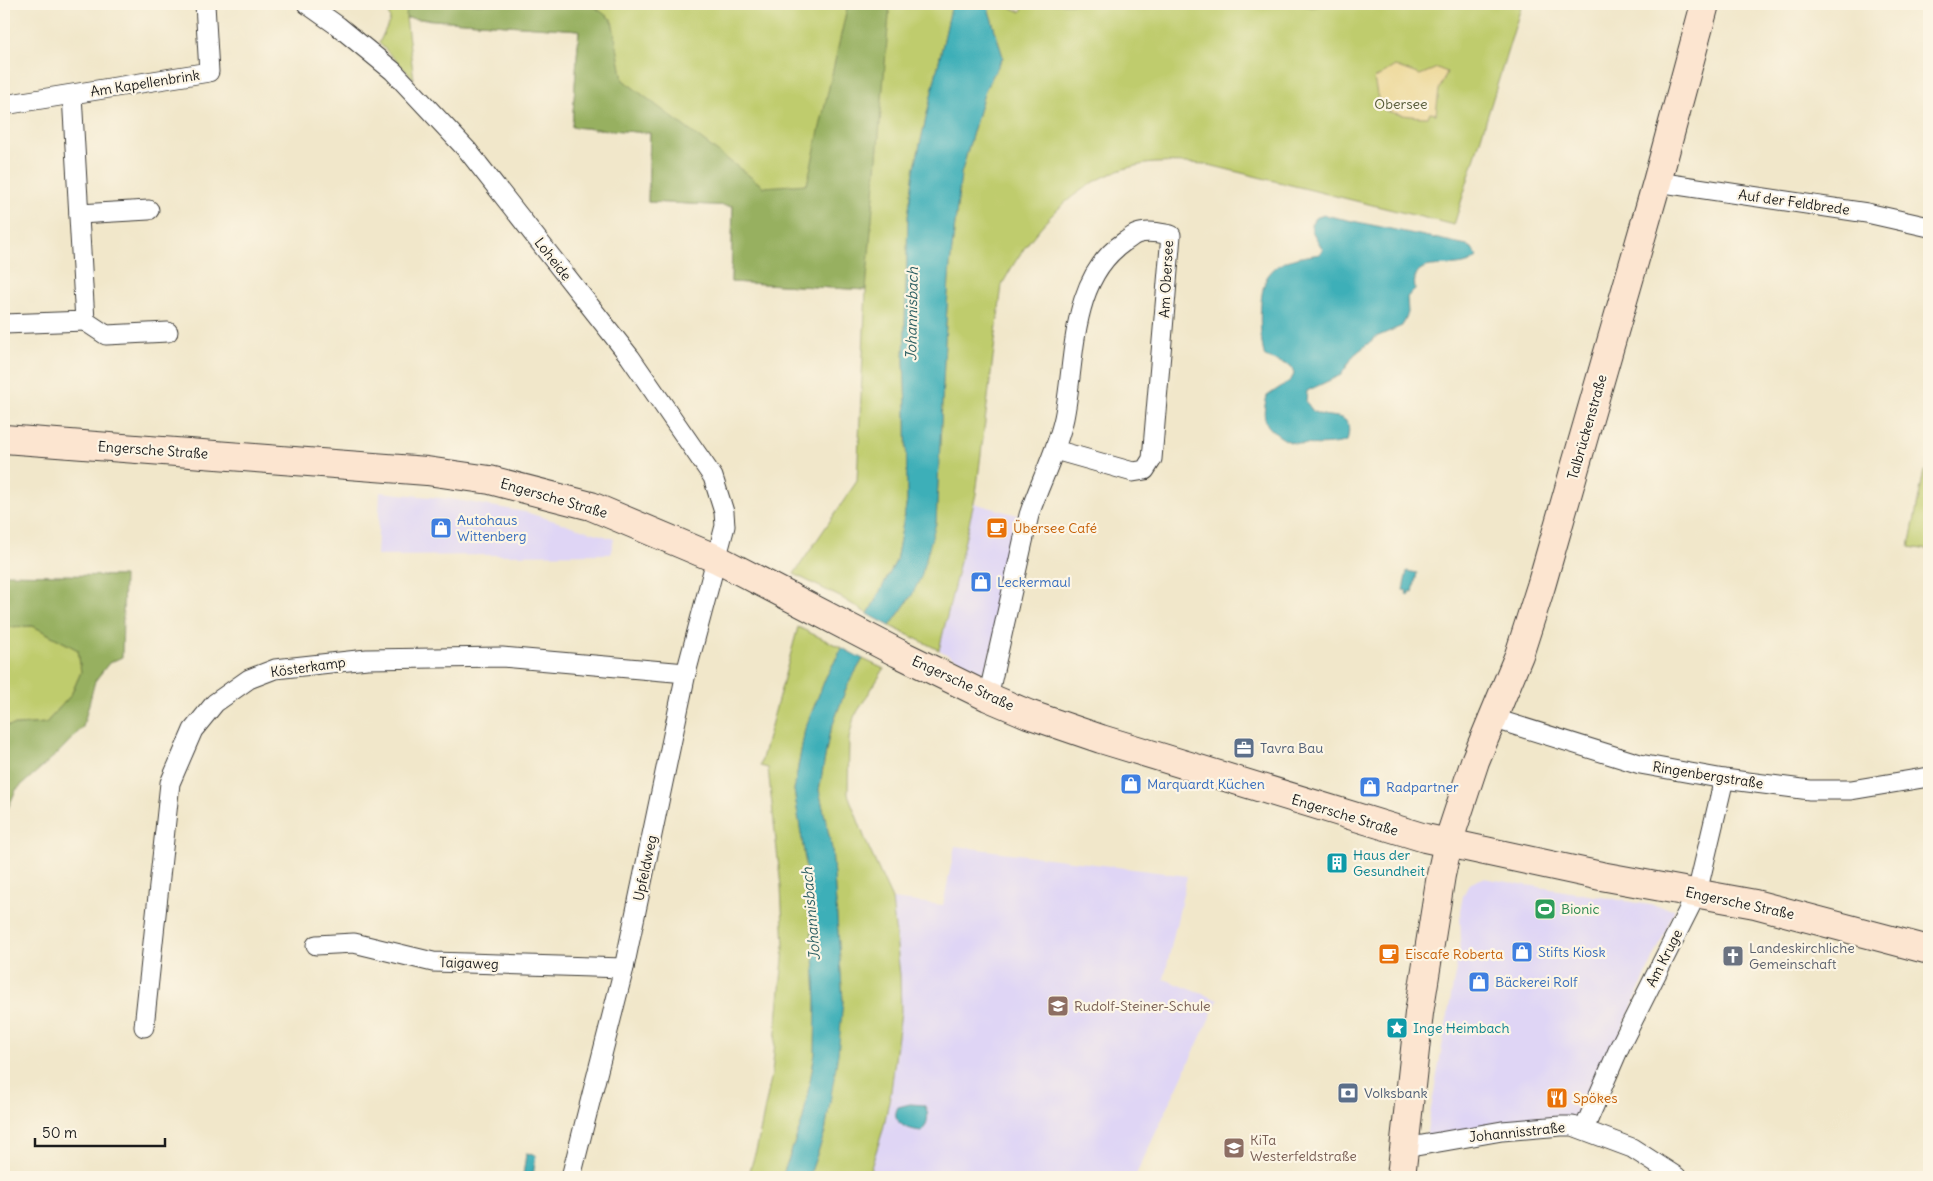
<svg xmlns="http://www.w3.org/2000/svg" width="1933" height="1181" viewBox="0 0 1933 1181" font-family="Delius,sans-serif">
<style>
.built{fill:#dfd5f5}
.green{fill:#bfcc6d;stroke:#6e7444}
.forest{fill:#97b060;stroke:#5a663e}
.sand{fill:#eeda9e;stroke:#857b5d}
.water{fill:#3eafb8;stroke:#2d666a}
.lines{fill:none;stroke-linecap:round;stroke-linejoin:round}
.minor-casing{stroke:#3c3a36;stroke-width:21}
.secondary-casing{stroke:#3c3a36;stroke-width:30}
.minor{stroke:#fff;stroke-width:19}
.secondary{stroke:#fce5d0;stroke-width:28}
.labels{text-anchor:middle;stroke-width:4.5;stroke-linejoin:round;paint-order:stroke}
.street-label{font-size:14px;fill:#1c1c1c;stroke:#fcf5e5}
.park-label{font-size:14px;fill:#555a38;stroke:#fcf5e5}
.shop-label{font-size:14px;fill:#366cbe;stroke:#fcf5e5;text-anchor:start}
.food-label{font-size:14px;fill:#c56008;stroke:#fcf5e5;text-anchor:start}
.service-label{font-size:14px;fill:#4e5e75;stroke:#fcf5e5;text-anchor:start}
.culture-label{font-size:14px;fill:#0d838f;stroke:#fcf5e5;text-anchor:start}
.leisure-label{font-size:14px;fill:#27864d;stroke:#fcf5e5;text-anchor:start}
.worship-label{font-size:14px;fill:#5b616d;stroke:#fcf5e5;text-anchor:start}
.education-label{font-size:14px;fill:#785e54;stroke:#fcf5e5;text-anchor:start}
.water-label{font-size:15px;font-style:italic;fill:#2b5e62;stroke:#fcf5e5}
</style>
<rect width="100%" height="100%" fill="#fcf5e5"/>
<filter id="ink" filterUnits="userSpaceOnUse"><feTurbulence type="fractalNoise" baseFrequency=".02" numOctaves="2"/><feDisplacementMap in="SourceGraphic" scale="10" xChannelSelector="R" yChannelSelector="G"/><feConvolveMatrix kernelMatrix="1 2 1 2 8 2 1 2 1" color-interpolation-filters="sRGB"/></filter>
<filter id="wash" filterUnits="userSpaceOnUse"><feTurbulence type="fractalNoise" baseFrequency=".0096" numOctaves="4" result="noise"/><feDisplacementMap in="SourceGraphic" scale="20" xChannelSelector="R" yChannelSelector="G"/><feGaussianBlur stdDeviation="1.12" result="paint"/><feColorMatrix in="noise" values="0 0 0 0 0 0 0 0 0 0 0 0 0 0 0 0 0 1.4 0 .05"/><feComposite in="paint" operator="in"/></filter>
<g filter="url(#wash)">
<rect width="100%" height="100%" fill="#f1e7ca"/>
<!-- built -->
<g class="built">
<polygon points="380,492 451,499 525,512 614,539 611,554 377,556"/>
<polygon points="973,503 1025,517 986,671 981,672 939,650"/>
<polygon points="955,846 1187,876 1164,979 1218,1000 1135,1177 868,1177 883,1130 891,1091 897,1053 896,937 892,899 943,905"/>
<polygon points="1483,878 1675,909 1582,1120 1426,1137 1461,940 1460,911 1463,896 1469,884"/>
</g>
<!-- green -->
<g class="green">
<polygon points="387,4 952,4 914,171 908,217 904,362 906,408 907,501 896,561 868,614 842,598 794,574 857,481 866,290 731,282 733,206 648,202 650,133 572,127 579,30 406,18 414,79 379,43 390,20"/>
<path d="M987,4H1008L1010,7L1021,12L1025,4H1293L1313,7L1330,4H1522L1454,225L1205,164C1188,163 1171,162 1155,163C1085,168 1032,227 1002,285L976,494L939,650L890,626L912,595L936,523L946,322L950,265L961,174L985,90L1003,57Z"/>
<polygon points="1924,471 1929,472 1929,550 1909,547"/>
<polygon points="33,626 78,650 81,672 71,695 46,723 4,726 4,627"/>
<polygon points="798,627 842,648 826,677 805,729 794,790 804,852 814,952 816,1001 815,1054 803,1119 782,1177 748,1177 757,1147 772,1073 784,948 781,887 768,768 760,766"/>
<polygon points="863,659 884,669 854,717 849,739 848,794 867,844 892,899 900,975 901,1012 891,1091 883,1130 868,1177 809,1177 825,1132 843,1001 832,849 819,790 829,735 847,686"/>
</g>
<!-- forest -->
<g class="forest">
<polygon points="407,4 591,4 612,20 623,80 764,187 807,184 848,4 890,4 866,290 731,282 733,206 648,202 650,133 572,127 579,30 406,18"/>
<polygon points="4,574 124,576 122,657 109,663 95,681 83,727 59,752 16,790 4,817 4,726 46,723 71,695 81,672 78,650 33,626 4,627"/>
</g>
<!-- sand -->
<path class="sand" d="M1395,66L1420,75L1437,68L1447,72L1439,90L1436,114L1430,113L1428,117C1413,117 1398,115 1384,110L1378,98L1374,79Z"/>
<!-- water -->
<g class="water">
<polygon points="952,4 987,4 1003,57 985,90 961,174 950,265 946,322 936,523 921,577 912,595 890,626 868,614 896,561 907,501 906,408 904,362 908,217 914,171"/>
<path d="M1324,215L1467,245L1472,248L1477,257C1458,277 1409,249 1415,290L1407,297L1408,313L1402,326L1376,337L1354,355L1341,375L1307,391L1306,402C1308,404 1311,409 1313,411C1328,422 1356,407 1347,441C1336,446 1298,446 1288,441C1281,438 1270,430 1267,424C1262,415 1265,405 1267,396L1291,380L1294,374L1291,366L1265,357C1259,340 1257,286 1270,273C1282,258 1303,257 1320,254L1323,250L1312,231L1311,224L1315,218Z"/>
<polygon points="1407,571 1417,573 1413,592 1410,591 1410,595 1406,594 1407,591 1403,590"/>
<polygon points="842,648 863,659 847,686 829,735 819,790 832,849 843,1001 838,1054 825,1132 809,1177 782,1177 803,1119 815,1054 816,1001 814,952 804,852 794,790 805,729 826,677"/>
<path d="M910,1104L924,1105C930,1113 928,1124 922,1131C909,1130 889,1123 898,1107Z"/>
<polygon points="526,1154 536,1155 533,1177 523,1175"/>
</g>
</g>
<g filter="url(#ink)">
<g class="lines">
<!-- minor casing -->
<g class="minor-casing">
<g id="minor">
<polyline points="307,4 338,26 393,71 468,151 630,357 713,477 724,512 725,526 686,673 624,968 571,1177"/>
<polyline points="4,105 209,72 205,4"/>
<polyline points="1657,182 1867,213 1929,227"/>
<polyline points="79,214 149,210"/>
<polyline points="85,321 106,335 168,332"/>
<polyline points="4,324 85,321 72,95"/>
<path d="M988,697L1029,515C1040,482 1057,451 1064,418C1076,360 1069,280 1124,242C1128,240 1133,235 1137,234C1147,230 1161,233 1171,235L1152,459L1145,470L1133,472L1055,450"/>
<polyline points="1492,718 1640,764 1724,779 1810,790 1851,790 1929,777"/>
<polyline points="316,945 354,943 433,962 624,968"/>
<polyline points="144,1027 170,783 193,730 215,703 249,679 275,669 367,659 502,657 686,673"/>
<polyline points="1584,1129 1620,1046 1697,893 1724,779"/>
<polyline points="1405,1148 1502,1131 1561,1126 1573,1126 1632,1148 1677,1177"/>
</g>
</g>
<!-- secondary casing -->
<g class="secondary-casing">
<g id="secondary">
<polyline points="4,439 427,471 490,480 591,506 717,559 898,653 988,697 1028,714 1101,739 1425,838 1601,876 1755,904 1929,950"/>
<polyline points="1401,1177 1419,1013 1441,875 1448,843 1475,761 1519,655 1541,586 1657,182 1705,4"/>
</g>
</g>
<!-- minor -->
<use href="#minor" class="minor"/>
<!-- secondary -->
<use href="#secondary" class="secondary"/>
</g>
</g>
<!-- icons -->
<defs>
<g id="shop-square" transform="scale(1.125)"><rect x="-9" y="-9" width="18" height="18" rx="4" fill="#3f7fe0" stroke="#fcf5e5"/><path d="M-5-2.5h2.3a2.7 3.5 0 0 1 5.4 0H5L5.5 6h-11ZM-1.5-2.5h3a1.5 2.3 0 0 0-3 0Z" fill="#fff"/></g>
<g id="cafe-square" transform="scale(1.125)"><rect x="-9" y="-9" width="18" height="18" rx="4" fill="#e8710a" stroke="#fcf5e5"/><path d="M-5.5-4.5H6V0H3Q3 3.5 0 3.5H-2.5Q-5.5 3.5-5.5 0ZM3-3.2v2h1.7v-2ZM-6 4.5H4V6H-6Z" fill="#fff"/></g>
<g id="office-square" transform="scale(1.125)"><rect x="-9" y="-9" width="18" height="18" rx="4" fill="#5c6f8a" stroke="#fcf5e5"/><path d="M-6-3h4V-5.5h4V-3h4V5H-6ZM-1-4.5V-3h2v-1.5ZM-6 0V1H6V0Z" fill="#fff"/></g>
<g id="building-square" transform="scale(1.125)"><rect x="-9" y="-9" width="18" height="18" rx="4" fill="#0f9aa8" stroke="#fcf5e5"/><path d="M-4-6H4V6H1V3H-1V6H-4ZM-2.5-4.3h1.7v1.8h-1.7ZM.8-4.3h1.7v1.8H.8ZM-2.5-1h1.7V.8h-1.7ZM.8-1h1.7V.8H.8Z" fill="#fff"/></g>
<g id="stadium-square" transform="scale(1.125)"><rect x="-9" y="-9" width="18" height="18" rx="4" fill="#2e9e5b" stroke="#fcf5e5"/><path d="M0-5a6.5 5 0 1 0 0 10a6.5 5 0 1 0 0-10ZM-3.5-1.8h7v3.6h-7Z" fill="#fff"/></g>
<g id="church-square" transform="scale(1.125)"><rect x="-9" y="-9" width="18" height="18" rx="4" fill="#6b7280" stroke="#fcf5e5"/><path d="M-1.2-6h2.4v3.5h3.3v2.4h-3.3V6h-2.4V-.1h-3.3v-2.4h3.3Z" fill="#fff"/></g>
<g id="school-square" transform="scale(1.125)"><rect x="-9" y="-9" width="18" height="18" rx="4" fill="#8d6e63" stroke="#fcf5e5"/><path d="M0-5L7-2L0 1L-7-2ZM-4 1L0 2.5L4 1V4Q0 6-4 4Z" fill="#fff"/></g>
<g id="sight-square" transform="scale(1.125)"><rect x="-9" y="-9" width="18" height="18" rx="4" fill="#0f9aa8" stroke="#fcf5e5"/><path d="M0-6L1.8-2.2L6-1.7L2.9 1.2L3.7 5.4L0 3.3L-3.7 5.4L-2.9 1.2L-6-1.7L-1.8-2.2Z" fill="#fff"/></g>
<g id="bank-square" transform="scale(1.125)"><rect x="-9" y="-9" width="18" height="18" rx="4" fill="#5c6f8a" stroke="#fcf5e5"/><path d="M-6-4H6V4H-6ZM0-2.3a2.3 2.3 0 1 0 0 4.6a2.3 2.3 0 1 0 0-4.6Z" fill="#fff"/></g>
<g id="restaurant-square" transform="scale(1.125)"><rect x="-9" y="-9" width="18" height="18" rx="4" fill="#e8710a" stroke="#fcf5e5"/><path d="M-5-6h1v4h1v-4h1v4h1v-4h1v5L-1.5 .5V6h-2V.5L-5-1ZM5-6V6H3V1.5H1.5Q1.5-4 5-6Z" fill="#fff"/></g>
</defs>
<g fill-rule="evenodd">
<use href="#shop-square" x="441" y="528"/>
<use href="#cafe-square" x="997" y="528"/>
<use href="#shop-square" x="981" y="582"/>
<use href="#office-square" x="1244" y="748"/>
<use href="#shop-square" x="1131" y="784"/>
<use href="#shop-square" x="1370" y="787"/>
<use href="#building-square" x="1337" y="863"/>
<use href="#stadium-square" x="1545" y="909"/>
<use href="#shop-square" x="1522" y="952"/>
<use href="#cafe-square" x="1389" y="954"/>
<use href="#church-square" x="1733" y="956"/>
<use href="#shop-square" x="1479" y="982"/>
<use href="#school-square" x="1058" y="1006"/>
<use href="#sight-square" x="1397" y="1028"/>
<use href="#bank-square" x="1348" y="1093"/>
<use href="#restaurant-square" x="1557" y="1098"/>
<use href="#school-square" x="1234" y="1148"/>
</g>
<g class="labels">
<!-- street labels -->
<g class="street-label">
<text transform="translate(145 83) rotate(-9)" y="5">Am Kapellenbrink</text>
<text transform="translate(1794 202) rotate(8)" y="5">Auf der Feldbrede</text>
<text transform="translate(553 259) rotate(52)" y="5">Loheide</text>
<text transform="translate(1166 279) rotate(-87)" y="5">Am Obersee</text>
<text transform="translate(1587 427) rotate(-74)" y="5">Talbrückenstraße</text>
<text transform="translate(153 450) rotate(4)" y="5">Engersche Straße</text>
<text transform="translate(554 498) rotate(16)" y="5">Engersche Straße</text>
<text transform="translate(308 667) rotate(-8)" y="5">Kösterkamp</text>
<text transform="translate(963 683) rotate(25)" y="5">Engersche Straße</text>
<text transform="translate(1708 775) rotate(9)" y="5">Ringenbergstraße</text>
<text transform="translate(1345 815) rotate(17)" y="5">Engersche Straße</text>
<text transform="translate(645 868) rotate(-78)" y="5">Upfeldweg</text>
<text transform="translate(1740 903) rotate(12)" y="5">Engersche Straße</text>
<text transform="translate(1664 958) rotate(-63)" y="5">Am Kruge</text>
<text transform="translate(469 963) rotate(2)" y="5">Taigaweg</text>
<text transform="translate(1517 1132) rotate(-6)" y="5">Johannisstraße</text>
</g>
<!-- park labels -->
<g class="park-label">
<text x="1401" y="109">Obersee</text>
</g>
<!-- shop labels -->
<g class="shop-label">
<text x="457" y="525">Autohaus<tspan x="457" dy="16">Wittenberg</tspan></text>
<text x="997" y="587">Leckermaul</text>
<text x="1147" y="789">Marquardt Küchen</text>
<text x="1386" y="792">Radpartner</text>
<text x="1538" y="957">Stifts Kiosk</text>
<text x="1495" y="987">Bäckerei Rolf</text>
</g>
<!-- food labels -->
<g class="food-label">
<text x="1013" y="533">Übersee Café</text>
<text x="1405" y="959">Eiscafe Roberta</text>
<text x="1573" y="1103">Spökes</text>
</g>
<!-- service labels -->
<g class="service-label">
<text x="1260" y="753">Tavra Bau</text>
<text x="1364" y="1098">Volksbank</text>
</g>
<!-- culture labels -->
<g class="culture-label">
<text x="1353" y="860">Haus der<tspan x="1353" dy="16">Gesundheit</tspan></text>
<text x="1413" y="1033">Inge Heimbach</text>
</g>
<!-- leisure labels -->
<g class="leisure-label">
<text x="1561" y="914">Bionic</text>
</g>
<!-- worship labels -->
<g class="worship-label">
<text x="1749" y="953">Landeskirchliche<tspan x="1749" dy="16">Gemeinschaft</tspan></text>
</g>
<!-- education labels -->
<g class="education-label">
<text x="1074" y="1011">Rudolf-Steiner-Schule</text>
<text x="1250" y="1145">KiTa<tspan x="1250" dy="16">Westerfeldstraße</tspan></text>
</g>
<!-- water labels -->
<g class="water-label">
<text transform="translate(912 314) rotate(-89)" y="5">Johannisbach</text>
<text transform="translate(811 914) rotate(-95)" y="5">Johannisbach</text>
</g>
</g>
<!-- margin -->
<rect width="1933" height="1181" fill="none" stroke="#fcf5e5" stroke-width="20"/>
<!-- scale -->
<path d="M35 1138v8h130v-8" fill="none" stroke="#1c1c1c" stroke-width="2.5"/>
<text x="42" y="1138" font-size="15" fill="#1c1c1c" stroke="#fcf5e5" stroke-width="4" paint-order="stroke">50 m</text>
</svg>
